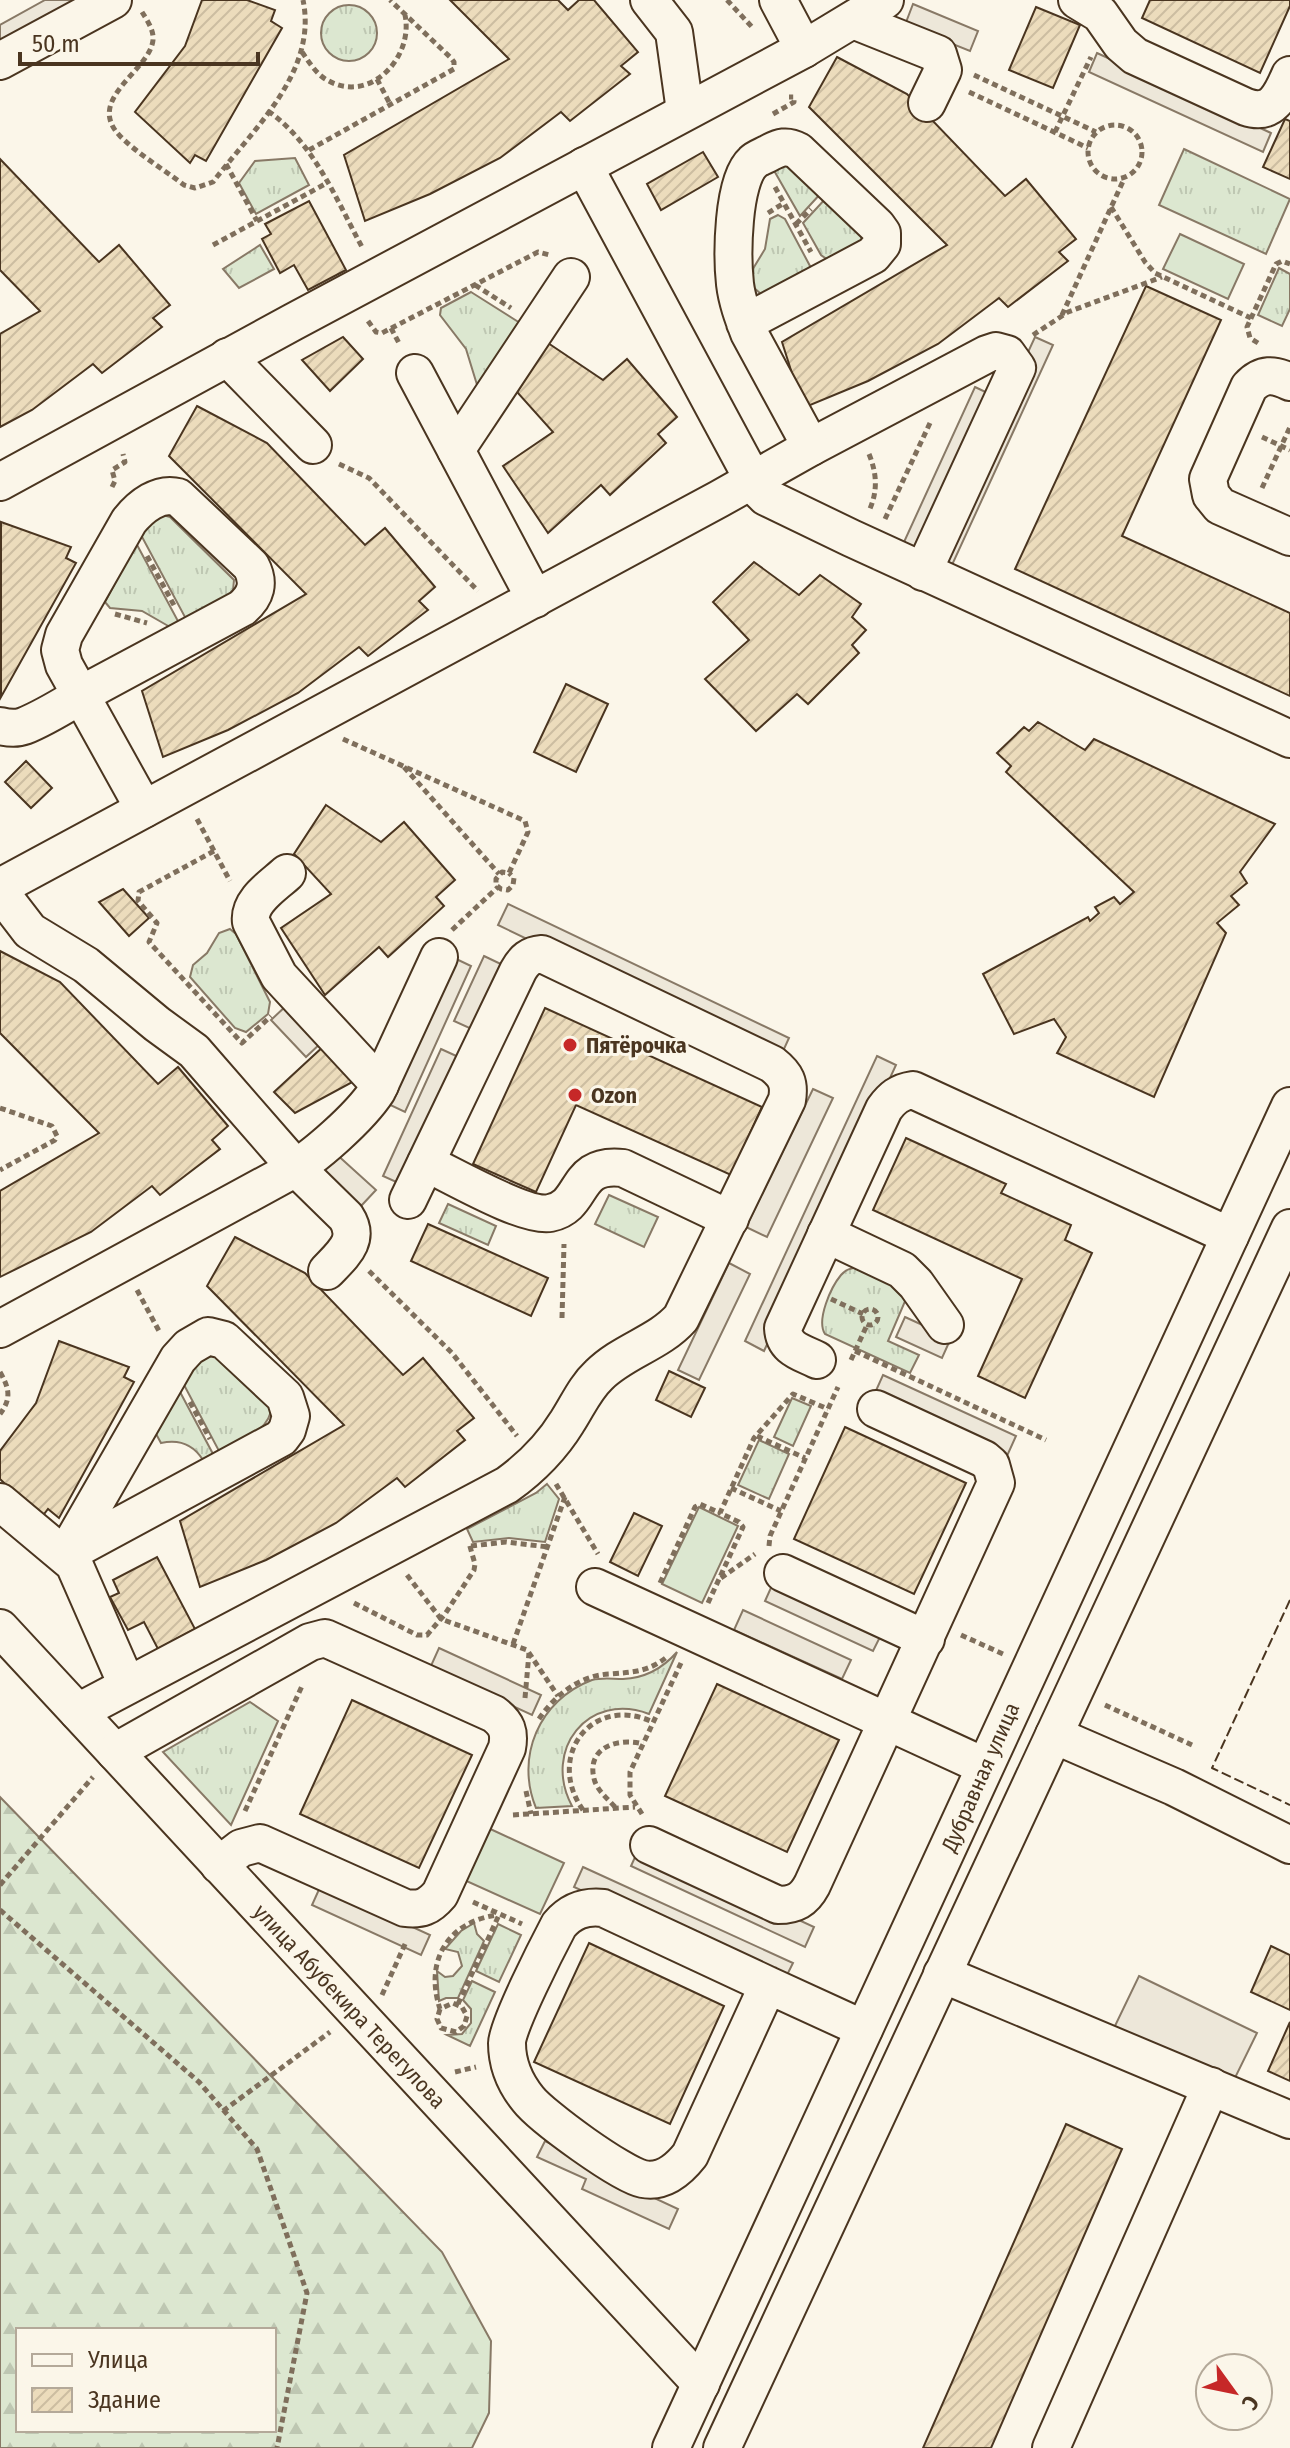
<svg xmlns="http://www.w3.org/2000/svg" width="1290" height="2448" viewBox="0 0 1290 2448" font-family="'Fira Sans Condensed',sans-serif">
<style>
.grass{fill:url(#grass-tufts);stroke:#887966;stroke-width:2}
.forest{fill:url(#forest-firs);stroke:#887966;stroke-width:2;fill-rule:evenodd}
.garden{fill:#dce7d0;stroke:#887966;stroke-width:2}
.parking{fill:#ede7d9;stroke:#887966;stroke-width:2}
.building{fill:url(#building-hatch);stroke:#4a3520;stroke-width:2}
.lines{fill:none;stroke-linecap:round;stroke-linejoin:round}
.minor-casing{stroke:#4a3520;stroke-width:40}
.path{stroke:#7f6f5c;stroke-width:5;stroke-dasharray:6 4;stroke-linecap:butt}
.minor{stroke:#fbf6e9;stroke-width:36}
.fence{stroke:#4a3520;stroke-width:2;stroke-dasharray:10 4;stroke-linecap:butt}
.poi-dot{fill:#c62828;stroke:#fbf6e9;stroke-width:3}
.labels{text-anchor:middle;stroke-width:6;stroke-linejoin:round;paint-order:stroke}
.poi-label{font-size:22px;font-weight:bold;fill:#4a3520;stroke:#fbf6e9;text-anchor:start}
.street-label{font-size:22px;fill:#4a3520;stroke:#fbf6e9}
</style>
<defs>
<pattern id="grass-tufts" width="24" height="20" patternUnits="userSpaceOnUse" patternTransform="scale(2)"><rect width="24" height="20" fill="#dce7d0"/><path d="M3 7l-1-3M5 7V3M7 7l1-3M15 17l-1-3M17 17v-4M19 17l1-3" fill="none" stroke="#bec7b2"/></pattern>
<pattern id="forest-firs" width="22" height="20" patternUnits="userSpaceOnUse" patternTransform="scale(2)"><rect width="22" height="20" fill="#dce7d0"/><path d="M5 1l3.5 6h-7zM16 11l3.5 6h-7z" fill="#bec7b2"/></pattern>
<pattern id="building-hatch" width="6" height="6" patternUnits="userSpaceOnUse" patternTransform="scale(2)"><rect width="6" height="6" fill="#ecdcbc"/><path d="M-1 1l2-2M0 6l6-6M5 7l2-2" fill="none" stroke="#ccbda1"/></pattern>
</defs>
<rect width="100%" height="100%" fill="#fbf6e9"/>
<!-- grass -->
<g class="grass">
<circle cx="349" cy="33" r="28"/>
<polygon points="1184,149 1290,199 1266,254 1159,205"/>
<polygon points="295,158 309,185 256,214 239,183 255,161"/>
<polygon points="785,162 822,192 800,216 772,167"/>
<polygon points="827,197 862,235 861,242 828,260 821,255 803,223"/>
<polygon points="778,215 785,219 810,266 809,272 769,295 761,294 753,287 751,272 765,249 770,219"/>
<polygon points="260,245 274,269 239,288 223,269"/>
<polygon points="1279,268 1290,274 1290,309 1282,326 1258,315"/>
<polygon points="471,292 520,323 478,388 466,349 440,315 441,308"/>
<polygon points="163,515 170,517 234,580 233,590 229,596 186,619 141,535 147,523"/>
<polygon points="136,543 179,623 170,627 142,611 110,608 105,602"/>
<polygon points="230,929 236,934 270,1002 268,1014 246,1032 235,1028 190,977 193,965 207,953 219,933"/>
<polygon points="609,1195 658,1217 644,1247 595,1224"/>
<polygon points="448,1204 496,1226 488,1245 439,1223"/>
<path d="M859,1267L891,1281L906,1299L888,1341L919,1355L910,1373L825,1334C816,1320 831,1287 841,1275C846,1269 852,1268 859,1267Z"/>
<path d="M219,1356L271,1405C273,1431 239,1440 219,1451L183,1383C191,1367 199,1355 219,1356Z"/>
<path d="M179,1390L213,1454L203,1460C193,1444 179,1439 161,1443L155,1432Z"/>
<polygon points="792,1398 811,1406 793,1446 774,1437"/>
<polygon points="759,1440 789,1454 769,1499 738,1485"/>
<polygon points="547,1484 559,1499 545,1542 509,1538 473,1542 467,1529 536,1493"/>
<path d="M677,1652L649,1714C588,1691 542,1750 572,1806L536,1808C515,1757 539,1700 592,1680C603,1677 612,1679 623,1679C646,1678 663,1668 677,1652Z"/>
<polygon points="250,1702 278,1721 231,1825 163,1752"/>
<polygon points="474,1923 477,1934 484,1941 458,1998 446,1998 439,2001 437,1971 445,1977 453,1976 462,1966 458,1952 445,1949 461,1931"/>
<polygon points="498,1924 521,1935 499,1982 476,1971"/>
<polygon points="472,1981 495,1992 470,2046 447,2035 462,2034 471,2023 471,2009 463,2000"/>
</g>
<!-- forest -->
<path class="forest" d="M0,1797L442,2252L491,2341L489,2413L472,2448H0ZM18,2330H274V2430H18Z"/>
<!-- garden -->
<g class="garden">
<polygon points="1180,234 1244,264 1228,299 1163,269"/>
<polygon points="699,1507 738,1526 702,1603 662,1584"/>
<polygon points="486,1827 564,1863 540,1914 462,1879"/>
</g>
<!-- parking -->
<g class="parking">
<polygon points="45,0 95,0 0,51 0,25"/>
<polygon points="913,4 978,31 970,51 905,25"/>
<polygon points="1097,53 1271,133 1263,152 1089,72"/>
<polygon points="1035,337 1053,345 952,565 934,556"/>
<polygon points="975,387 994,396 922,551 904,542"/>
<polygon points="508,904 789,1038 779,1060 498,925"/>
<polygon points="450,956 471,966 405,1112 384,1102"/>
<polygon points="484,956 505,966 476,1031 454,1021"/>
<polygon points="287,1005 322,1042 306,1057 271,1020"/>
<polygon points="441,1049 463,1059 405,1186 383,1176"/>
<polygon points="877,1056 896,1065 764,1351 745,1341"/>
<polygon points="813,1089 833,1098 767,1237 746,1227"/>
<polygon points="334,1152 376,1190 361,1206 320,1168"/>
<polygon points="729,1263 750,1274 699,1380 678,1370"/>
<polygon points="905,1317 951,1338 942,1358 896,1337"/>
<polygon points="883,1375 1016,1436 1007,1456 874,1395"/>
<polygon points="774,1581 883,1631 873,1651 765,1601"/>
<polygon points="743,1610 851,1660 842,1679 734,1630"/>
<polygon points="439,1648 541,1695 532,1715 430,1668"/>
<polygon points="640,1846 814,1927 805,1947 631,1866"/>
<polygon points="583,1867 793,1963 783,1983 574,1887"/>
<polygon points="321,1885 430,1935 421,1955 312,1905"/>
<polygon points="1139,1976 1257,2033 1231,2086 1113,2030"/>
<polygon points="545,2141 593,2164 592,2169 678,2209 669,2229 582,2189 586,2179 537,2157"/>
</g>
<!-- building -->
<g class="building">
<polygon points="202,0 247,0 275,10 271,21 282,28 206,161 195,155 190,163 135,112 185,46"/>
<polygon points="450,0 558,0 568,10 579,0 594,0 638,52 621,66 630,74 570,121 561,112 500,158 430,194 365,221 344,155 509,59"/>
<polygon points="1150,0 1290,0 1290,6 1260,73 1142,18"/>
<polygon points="1036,7 1080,25 1053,88 1009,70"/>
<polygon points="837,57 907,94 1005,196 1026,179 1076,239 1059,252 1068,261 1008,307 999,298 938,344 868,381 803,408 782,342 947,245 809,107"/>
<polygon points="1285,119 1290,121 1290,179 1263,167"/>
<polygon points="703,152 718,177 661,210 647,184"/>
<polygon points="0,159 99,262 119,245 170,305 153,318 162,327 102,373 93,364 32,410 0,427 0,334 40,311 0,270"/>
<polygon points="309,201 346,270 308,290 294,265 280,273 262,239 271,234 265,224"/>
<polygon points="1146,286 1221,320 1122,536 1290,613 1290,696 1015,569"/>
<polygon points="343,337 363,359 330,391 302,360"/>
<polygon points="548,343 603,380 627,359 677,417 658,434 666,443 610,495 601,485 548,533 503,466 553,432 517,392"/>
<polygon points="197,406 267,443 365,545 385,528 435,587 419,601 428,610 368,656 359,647 298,693 228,730 163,757 142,691 306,594 169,456"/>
<polygon points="1,522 71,547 66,558 76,563 1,697"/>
<polygon points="754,562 799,595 820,575 861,604 852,617 866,630 852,645 859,653 808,704 797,694 756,731 705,679 749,640 713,602"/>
<polygon points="566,684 608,704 576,772 534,752"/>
<polygon points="1038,722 1085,750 1094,739 1275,824 1240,872 1247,883 1231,896 1239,905 1217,923 1226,933 1154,1097 1057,1053 1066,1037 1054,1019 1014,1034 983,974 1088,917 1090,921 1099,913 1095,907 1114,897 1120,904 1134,892 1006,772 1011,766 997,753 1024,727 1029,731"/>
<polygon points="26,761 52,788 31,808 5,782"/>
<polygon points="326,805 381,842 404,822 455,880 436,897 444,906 388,957 379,947 325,995 281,928 331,894 294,854"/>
<polygon points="123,889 149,918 129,936 99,902"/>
<polygon points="0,951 60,982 158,1084 178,1067 228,1126 212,1140 220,1149 160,1195 152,1186 91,1232 0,1277 0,1191 99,1133 0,1033"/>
<polygon points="545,1008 762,1107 731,1175 576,1105 536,1192 473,1164"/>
<polygon points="325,1045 358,1079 295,1113 274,1092"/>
<polygon points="906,1138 1006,1184 1001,1193 1071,1225 1065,1240 1092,1253 1025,1398 978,1376 1022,1279 873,1210"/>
<polygon points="428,1224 548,1278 531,1316 411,1261"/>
<polygon points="235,1237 305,1273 403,1375 423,1358 474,1418 457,1431 465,1440 405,1487 397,1478 336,1523 266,1560 200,1587 180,1521 344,1425 207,1286"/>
<polygon points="59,1341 129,1367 124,1377 134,1382 59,1518 48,1509 41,1518 0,1479 0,1451 36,1403"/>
<polygon points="669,1371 705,1388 691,1417 656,1400"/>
<polygon points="845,1427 966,1483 914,1594 794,1539"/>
<polygon points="634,1513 662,1526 638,1576 610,1562"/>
<polygon points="157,1557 195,1629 158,1649 144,1622 128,1630 110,1597 119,1593 113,1580"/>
<polygon points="717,1684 839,1740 787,1852 665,1796"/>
<polygon points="352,1700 472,1755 419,1868 300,1814"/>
<polygon points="589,1943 724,2006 670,2124 534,2062"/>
<polygon points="1271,1946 1290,1955 1290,2010 1251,1992"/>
<polygon points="1290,2022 1290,2081 1268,2071"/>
<polygon points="1066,2124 1122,2149 991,2448 923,2448"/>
</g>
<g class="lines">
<!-- minor casing -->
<g class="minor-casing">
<g id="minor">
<polyline points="649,0 674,32 685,111"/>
<polyline points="778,0 804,49"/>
<path d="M1077,0L1100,14L1121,44L1135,56L1246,107C1272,116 1281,96 1290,75"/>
<polyline points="853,20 938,54 943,70 927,103"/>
<polyline points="0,61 113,0"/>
<polyline points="584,166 758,489 766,497 851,538 1290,739"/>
<polyline points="227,357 313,445"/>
<polyline points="415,373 535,599"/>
<path d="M1290,382C1274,374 1262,373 1249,387L1208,479L1211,495L1220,506L1290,537"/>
<polyline points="811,447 987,354 996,351 1007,354 1017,368 923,572"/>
<polyline points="456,450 571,277"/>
<polyline points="0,482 293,322 804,49 885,0"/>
<path d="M0,726C8,728 16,729 24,726C49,716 72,700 95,687C144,661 193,634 242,608C256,596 260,583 251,566L178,497C159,492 141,506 129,521L64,635L60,650L64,665L144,809"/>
<path d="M287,873C273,886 248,901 251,922L279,976L380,1085"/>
<path d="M0,887L719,499L811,447L749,333C743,317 737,301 735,284C732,257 732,181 753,162C757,158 764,156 769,153C780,147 787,145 798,151L877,226L882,233V244L873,255L745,323"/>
<path d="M0,892L30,931L86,965L157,1024L194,1051L296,1168L346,1217C361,1240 343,1254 327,1271"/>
<path d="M426,1163C452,1175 525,1218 550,1213C586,1206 572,1162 623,1168L730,1219"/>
<polyline points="826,1234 902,1270 916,1284 945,1325"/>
<path d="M0,1329L287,1173C314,1158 360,1117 377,1091L439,957"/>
<polygon points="208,1336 224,1340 285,1397 291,1416 287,1430 281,1438 65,1555 178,1359 189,1347"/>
<path d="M817,1360C801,1352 784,1349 783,1328L884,1109C892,1098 899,1092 913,1090L1230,1236"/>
<polyline points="0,1502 74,1564 127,1685"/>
<polyline points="783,1573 926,1639"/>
<polyline points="595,1587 984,1766"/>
<polyline points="0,1628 701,2384"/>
<path d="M78,1712L507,1485C532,1467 551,1448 567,1422C578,1405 585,1388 599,1375C623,1351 659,1343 681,1318L787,1100C790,1083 786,1075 772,1064L542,954C530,955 524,960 518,971L408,1200"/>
<polyline points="1054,1735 1174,1787 1290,1845"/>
<path d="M115,1752L310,1642L325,1638L494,1714C507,1724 510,1732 507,1748L440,1894C429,1907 421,1910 405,1908L260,1843L241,1848L219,1865"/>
<path d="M649,1845L778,1905C795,1905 804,1900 812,1885L996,1483L991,1465L984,1459L876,1409"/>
<polyline points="942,1974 1290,2120"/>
<path d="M768,1985L690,2155C679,2169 663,2183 643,2179C622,2175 542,2117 528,2099C515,2083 507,2063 507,2043C506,2028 549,1944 559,1925C571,1911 584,1906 603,1908L768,1985L864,2029"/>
<polyline points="671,2448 1290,1106"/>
<polyline points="722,2448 1290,1228"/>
<polyline points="1051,2448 1211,2086"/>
</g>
</g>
<!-- path -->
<g class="path">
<polyline points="727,0 752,27"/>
<path d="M142,12C147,20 154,30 153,40C150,71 84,99 120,136C138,154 163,169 184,185L195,188L213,182C253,129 318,72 303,0"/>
<path d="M302,52C309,62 316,74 327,80C370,105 414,57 405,15"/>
<polyline points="974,75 1096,132"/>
<polyline points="377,79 391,106"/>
<polyline points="969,92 1088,148"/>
<path d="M268,111C314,143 336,199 362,247"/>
<polyline points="773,114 794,102 794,97 789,97"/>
<circle cx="1115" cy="152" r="27"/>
<polyline points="1055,132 1091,57"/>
<polyline points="309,150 454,69 454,62 451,58 390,0"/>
<polyline points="226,164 257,221"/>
<polyline points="775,187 811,252"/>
<polyline points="1111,207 1145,262 1155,273 1251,318"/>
<polyline points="768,213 784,203"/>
<polyline points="796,224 811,209"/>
<polyline points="213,245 327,183"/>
<polyline points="475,285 511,308"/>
<polyline points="1062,315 1124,179"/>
<polyline points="368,321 376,332 382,333 538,252 550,255"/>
<polyline points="391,328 400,345"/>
<polyline points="1033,335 1068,312 1162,277"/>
<polyline points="1258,343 1250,338 1247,327 1276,264 1282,261 1290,264"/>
<polyline points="1262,437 1290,450"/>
<path d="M869,454C877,474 878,491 869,511"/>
<polyline points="339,464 369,478 478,591"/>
<polyline points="112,487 115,481 112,470 125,462 123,454"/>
<polyline points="1262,488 1290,427"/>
<polyline points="885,519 930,423"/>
<polyline points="147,556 175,607"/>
<polyline points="115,614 147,623"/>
<polyline points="343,739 525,821 528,832 509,873 502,872 496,879 496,885 501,889 508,890 513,885 514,878 509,873"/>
<polyline points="404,767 499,874"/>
<polyline points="197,819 230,881"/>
<polyline points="214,851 139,892 138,901 157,923 149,942 242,1043 271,1016"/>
<polyline points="452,930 498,887"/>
<polyline points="0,1108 52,1126 57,1136 55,1140 0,1170"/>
<polyline points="369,1271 452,1353 517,1436"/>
<polyline points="137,1290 159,1331"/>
<polyline points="831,1299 863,1314"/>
<circle cx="870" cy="1317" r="8"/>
<polyline points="562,1318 564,1244"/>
<polyline points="855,1351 1046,1440"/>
<polyline points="851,1360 867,1325"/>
<path d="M0,1372C9,1388 12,1398 0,1414"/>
<polyline points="190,1402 210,1439"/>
<polyline points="757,1436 805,1458"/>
<polyline points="556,1484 598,1554"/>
<polyline points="731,1488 781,1511"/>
<polyline points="471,1546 506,1542 548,1547"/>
<polyline points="769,1546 770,1536 838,1387"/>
<polyline points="407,1575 441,1619 527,1650 558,1696"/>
<polyline points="721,1578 755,1554"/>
<polyline points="660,1583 695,1507 700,1504 720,1513"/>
<polyline points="354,1603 417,1635 427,1635 445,1614 474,1570 475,1564 469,1543"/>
<polyline points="708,1603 743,1527 739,1522 720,1513 754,1438 793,1394 828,1409"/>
<polyline points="961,1635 1003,1654"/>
<polyline points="513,1644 565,1497"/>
<polyline points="525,1698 529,1653"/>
<polyline points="1105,1705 1192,1745"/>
<path d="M539,1719C555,1695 580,1675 610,1674C633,1672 649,1672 668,1656"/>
<polyline points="526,1791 531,1814"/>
<path d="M615,1807C608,1799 599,1792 595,1782C584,1748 617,1737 643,1744"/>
<path d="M583,1810C545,1756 592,1694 653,1722"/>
<polyline points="245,1811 302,1686"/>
<polyline points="642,1814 630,1795 630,1772 681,1663"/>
<polyline points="513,1815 635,1807"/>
<polyline points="0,1885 93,1777"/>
<polyline points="473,1902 522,1924"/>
<polyline points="0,1910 199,2082 257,2149 307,2293 277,2448"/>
<polyline points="382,1995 406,1942"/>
<polyline points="458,2004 499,1915"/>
<path d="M440,2009L437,2019L441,2028L456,2032L464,2026L467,2016L462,2007L453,2003L440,2009C424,1961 448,1921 498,1915"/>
<polyline points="455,2072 476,2067"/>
<polyline points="223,2111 330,2032"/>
</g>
<!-- minor -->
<use href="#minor" class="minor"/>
<!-- fence -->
<polyline class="fence" points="1290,1600 1212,1768 1290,1805"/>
</g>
<!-- markers -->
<g class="poi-dot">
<circle cx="570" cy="1045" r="8"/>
<circle cx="575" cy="1095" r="8"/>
</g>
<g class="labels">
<!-- poi labels -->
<g class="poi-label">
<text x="586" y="1053">Пятёрочка</text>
<text x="591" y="1103">Ozon</text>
</g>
<!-- street labels -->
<g class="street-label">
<text transform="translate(980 1777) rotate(-66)" y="8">Дубравная улица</text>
<text transform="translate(350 2006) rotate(47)" y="8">улица Абубекира Терегулова</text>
</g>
</g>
<!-- legend -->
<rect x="16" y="2328" width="260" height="104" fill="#fbf6e9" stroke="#b4a999" stroke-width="2"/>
<rect x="32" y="2354" width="40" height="12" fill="#fbf6e9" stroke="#b4a999" stroke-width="2"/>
<text x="88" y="2368" font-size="24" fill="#4a3520">Улица</text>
<rect x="32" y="2388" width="40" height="24" fill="url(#building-hatch)" stroke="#b4a999" stroke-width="2"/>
<text x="88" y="2408" font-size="24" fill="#4a3520">Здание</text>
<!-- north arrow -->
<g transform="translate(1234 2392) rotate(123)"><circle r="38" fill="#fbf6e9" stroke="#b4a999" stroke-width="2"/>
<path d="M0-6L14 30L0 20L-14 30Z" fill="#c62828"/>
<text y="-12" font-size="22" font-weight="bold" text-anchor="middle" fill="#4a3520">С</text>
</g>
<!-- scale -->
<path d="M20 52v12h238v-12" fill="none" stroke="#4a3520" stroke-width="4"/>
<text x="32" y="52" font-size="24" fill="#4a3520" stroke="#fbf6e9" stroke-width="6" paint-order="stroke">50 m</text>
</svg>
